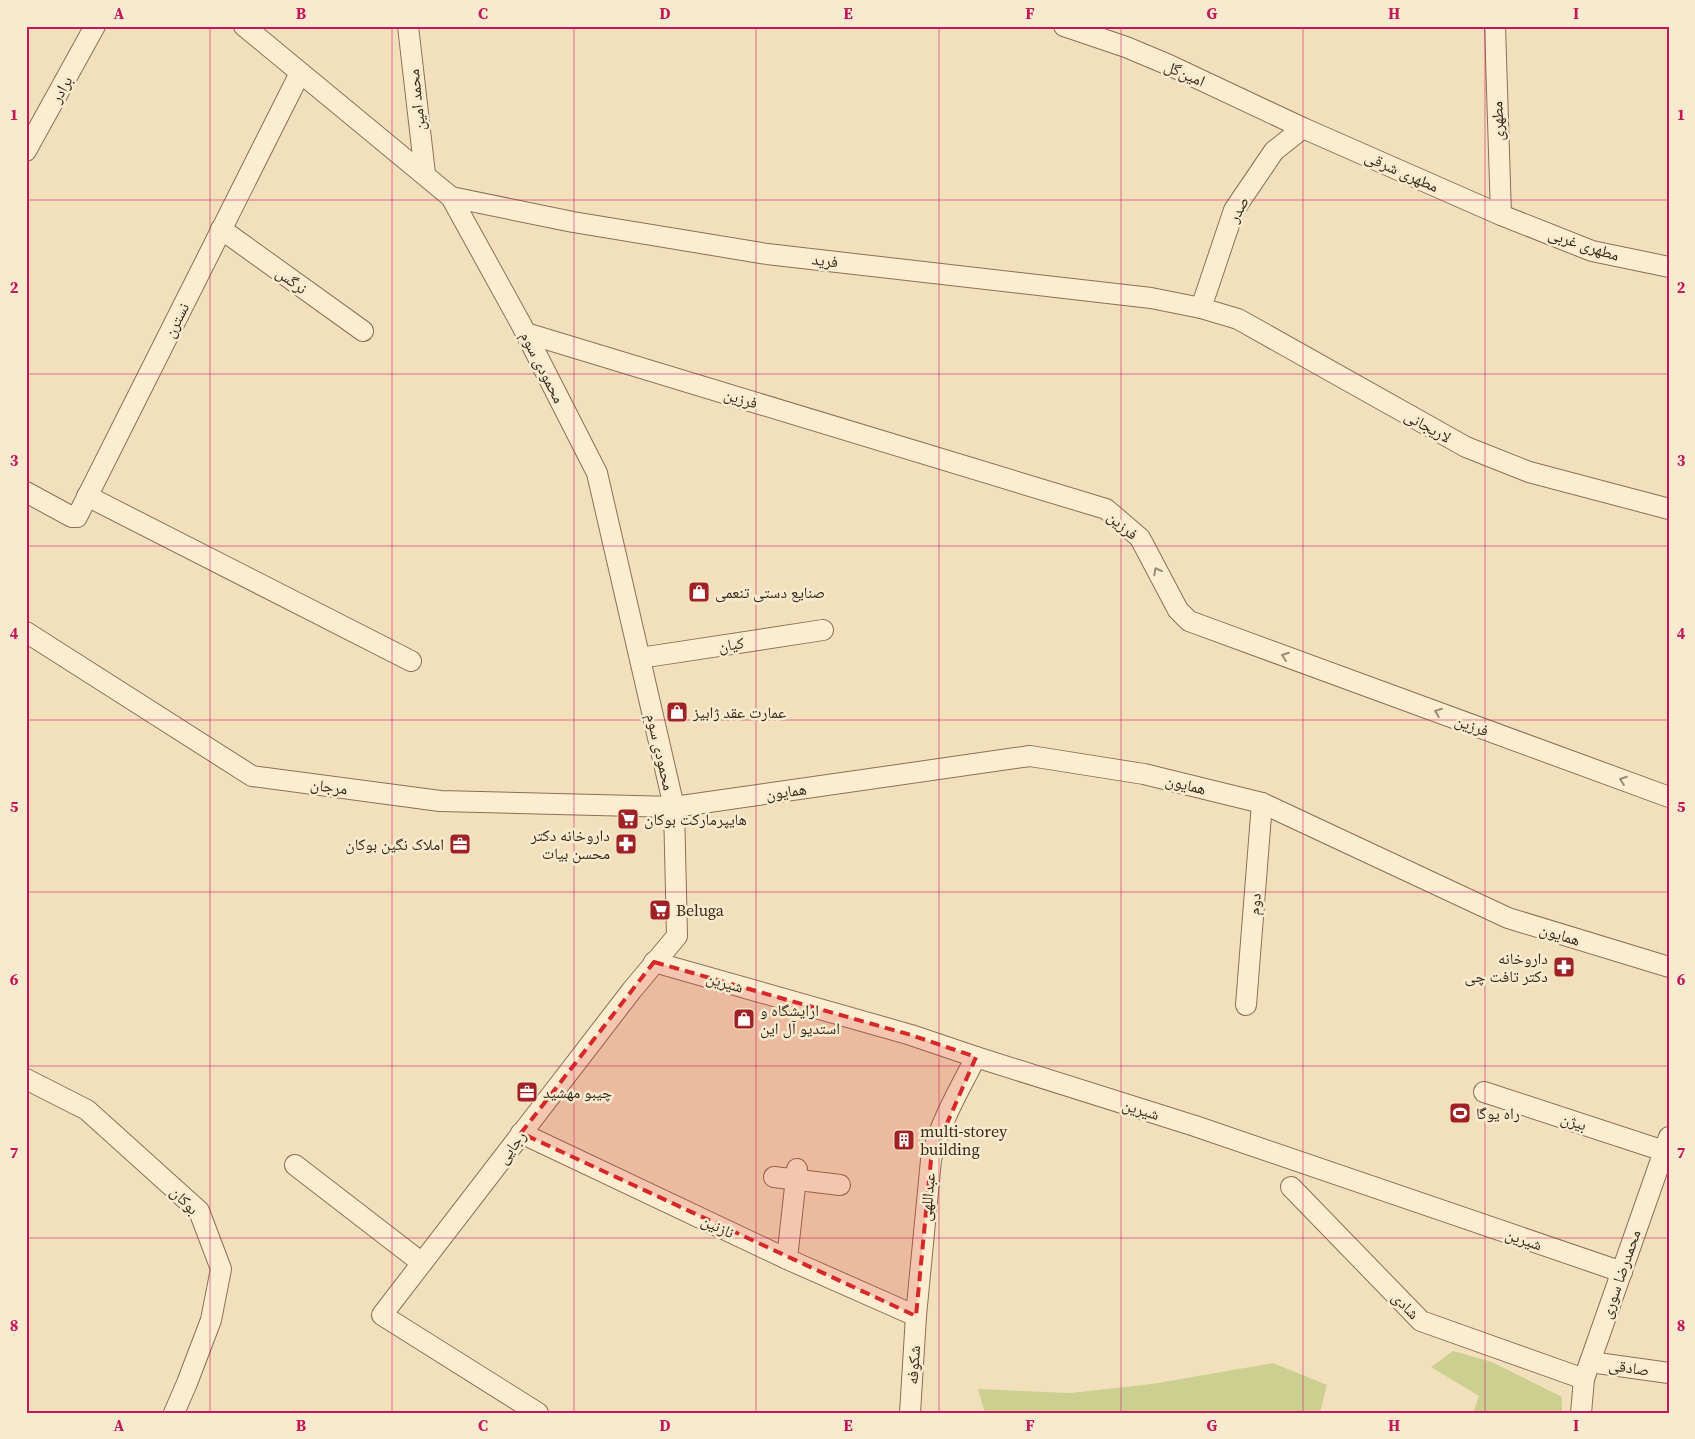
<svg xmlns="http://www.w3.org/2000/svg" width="1695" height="1439" viewBox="0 0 1695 1439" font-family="'Source Serif 4','Noto Naskh Arabic',serif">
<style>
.green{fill:#cbd091}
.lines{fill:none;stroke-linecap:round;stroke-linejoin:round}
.minor-casing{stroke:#8b7055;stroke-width:22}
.minor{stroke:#fcedd1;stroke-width:20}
.oneway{stroke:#9a8a76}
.marked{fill:#d62828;fill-opacity:0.2;stroke:#d62828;stroke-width:4;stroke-dasharray:10 6;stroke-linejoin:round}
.grid{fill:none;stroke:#c2185b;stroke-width:1;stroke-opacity:0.55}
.labels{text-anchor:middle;stroke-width:5;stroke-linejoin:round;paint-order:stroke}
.street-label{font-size:16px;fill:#39281b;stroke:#f8eace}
.poi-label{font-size:16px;fill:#39281b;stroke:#f8eace;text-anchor:start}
.neatline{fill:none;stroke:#c2185b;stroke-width:2}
.grid-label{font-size:16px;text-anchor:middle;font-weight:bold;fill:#c2185b}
</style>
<rect width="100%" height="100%" fill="#f2e0bd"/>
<!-- green -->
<g class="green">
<polygon points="1453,1351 1492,1362 1562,1397 1562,1413 1473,1413 1479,1396 1431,1367"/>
<polygon points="1273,1363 1327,1385 1320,1413 985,1413 978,1389 1071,1393 1152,1384"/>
</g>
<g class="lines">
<!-- minor casing -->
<g class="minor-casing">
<g id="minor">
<polyline points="244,26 451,197 521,324 597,473 674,807 677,936 632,990 382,1315 538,1413"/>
<polyline points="408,26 425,174"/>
<polyline points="1064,26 1126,47 1169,65 1303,128 1501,215 1592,251 1669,267"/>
<polyline points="1495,26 1501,215"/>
<polyline points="26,151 95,26"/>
<polyline points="451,197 573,222 767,254 1151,298 1201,308 1238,319 1466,447 1529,472 1669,509"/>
<polyline points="221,229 363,331"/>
<polyline points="1201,308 1234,210 1274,151 1303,128"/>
<polyline points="526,333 1106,509 1140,538 1178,610 1189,621 1669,797"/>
<polyline points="26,492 72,517 77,517 300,73"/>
<polyline points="87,496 411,661"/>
<polyline points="26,632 252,776 440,801 674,807 1030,756 1144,774 1262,803 1508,918 1669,967"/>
<polyline points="640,658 823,630"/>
<polyline points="654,962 911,1035 976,1057 1195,1126 1622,1272"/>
<polyline points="1246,1005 1262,803"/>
<polyline points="26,1079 87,1110 199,1211 221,1269 211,1320 187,1383 174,1413"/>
<polyline points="1484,1092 1664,1151"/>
<polyline points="521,1133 787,1259 916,1316"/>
<polyline points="295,1165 422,1263"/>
<polyline points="774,1177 840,1185"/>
<polyline points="1291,1187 1421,1321 1584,1379"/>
<polyline points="787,1259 797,1169"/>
<polyline points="1590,1362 1669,1373"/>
<path d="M910,1413L916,1316L931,1160C939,1124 959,1090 976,1057"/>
<polyline points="1581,1413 1584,1379 1669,1137"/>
</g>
</g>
<!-- minor -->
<use href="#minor" class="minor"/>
</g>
<!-- one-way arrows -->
<defs><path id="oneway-chevron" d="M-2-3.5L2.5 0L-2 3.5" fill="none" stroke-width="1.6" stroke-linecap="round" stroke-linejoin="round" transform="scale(1.25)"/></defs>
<g class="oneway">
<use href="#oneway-chevron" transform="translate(1157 571) rotate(-118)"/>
<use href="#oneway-chevron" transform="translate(1285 656) rotate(-160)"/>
<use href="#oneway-chevron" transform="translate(1438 712) rotate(-160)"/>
<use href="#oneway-chevron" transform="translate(1623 780) rotate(-160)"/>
</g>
<!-- marked area -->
<path class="marked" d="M654,962L911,1035L976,1057L931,1160L916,1316L521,1133Z"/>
<!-- grid -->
<path class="grid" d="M210,26V1413M392,26V1413M574,26V1413M756,26V1413M939,26V1413M1121,26V1413M1303,26V1413M1485,26V1413M26,200H1669M26,374H1669M26,546H1669M26,720H1669M26,892H1669M26,1066H1669M26,1238H1669"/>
<!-- icons -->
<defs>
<g id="shop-square" transform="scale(1.125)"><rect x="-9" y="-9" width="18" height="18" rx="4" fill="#9f2025" stroke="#f8eace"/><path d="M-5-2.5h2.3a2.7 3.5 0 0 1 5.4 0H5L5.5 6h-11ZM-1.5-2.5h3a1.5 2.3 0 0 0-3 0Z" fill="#fff"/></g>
<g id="supermarket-square" transform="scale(1.125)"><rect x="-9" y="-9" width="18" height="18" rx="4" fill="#9f2025" stroke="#f8eace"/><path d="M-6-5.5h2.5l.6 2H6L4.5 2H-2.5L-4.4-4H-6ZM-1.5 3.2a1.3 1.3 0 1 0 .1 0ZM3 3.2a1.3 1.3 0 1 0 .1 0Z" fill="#fff"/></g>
<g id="office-square" transform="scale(1.125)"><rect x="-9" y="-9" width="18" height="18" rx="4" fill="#9f2025" stroke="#f8eace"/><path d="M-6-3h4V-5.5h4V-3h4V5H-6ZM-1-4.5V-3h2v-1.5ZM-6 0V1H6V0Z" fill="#fff"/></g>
<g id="pharmacy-square" transform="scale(1.125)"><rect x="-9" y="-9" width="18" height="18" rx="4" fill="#9f2025" stroke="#f8eace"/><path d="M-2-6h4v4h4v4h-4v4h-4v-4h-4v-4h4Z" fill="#fff"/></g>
<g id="stadium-square" transform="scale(1.125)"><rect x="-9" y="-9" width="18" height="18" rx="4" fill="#9f2025" stroke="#f8eace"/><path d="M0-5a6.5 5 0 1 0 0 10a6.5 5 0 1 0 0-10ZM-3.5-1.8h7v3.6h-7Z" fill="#fff"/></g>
<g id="building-square" transform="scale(1.125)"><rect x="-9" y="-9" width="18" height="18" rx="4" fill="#9f2025" stroke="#f8eace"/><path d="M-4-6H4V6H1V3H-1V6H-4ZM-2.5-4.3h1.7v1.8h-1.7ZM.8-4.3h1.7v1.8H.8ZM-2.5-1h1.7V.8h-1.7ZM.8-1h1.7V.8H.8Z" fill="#fff"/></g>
</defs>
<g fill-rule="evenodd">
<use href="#shop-square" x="699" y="592"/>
<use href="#shop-square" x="677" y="712"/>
<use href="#supermarket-square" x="628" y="819"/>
<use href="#office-square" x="460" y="844"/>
<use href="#pharmacy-square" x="626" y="844"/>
<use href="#supermarket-square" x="660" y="910"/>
<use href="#pharmacy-square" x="1564" y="967"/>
<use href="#shop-square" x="744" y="1019"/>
<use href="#office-square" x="527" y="1092"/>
<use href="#stadium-square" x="1460" y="1113"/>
<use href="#building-square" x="904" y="1140"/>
</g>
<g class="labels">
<!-- street labels -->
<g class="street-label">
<text transform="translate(1185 73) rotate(24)" y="6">امین‌گل</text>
<text transform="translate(61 89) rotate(-61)" y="6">برادر</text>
<text transform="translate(416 100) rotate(-96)" y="6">محمد امین</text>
<text transform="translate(1497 121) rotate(-92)" y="6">مطهری</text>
<text transform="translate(1402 171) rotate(24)" y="6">مطهری شرقی</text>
<text transform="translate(1238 209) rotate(-62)" y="6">صدر</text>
<text transform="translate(1584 244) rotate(18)" y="6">مطهری غربی</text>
<text transform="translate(825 260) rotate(7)" y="6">فرید</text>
<text transform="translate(292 280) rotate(36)" y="6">نرگس</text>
<text transform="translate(176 320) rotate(-63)" y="6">نسترن</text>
<text transform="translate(543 367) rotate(63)" y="6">محمودی سوم</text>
<text transform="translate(741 398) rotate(17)" y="6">فرزین</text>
<text transform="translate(1428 426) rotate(29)" y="6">لاریجانی</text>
<text transform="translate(1123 525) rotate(41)" y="6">فرزین</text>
<text transform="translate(731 644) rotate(-9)" y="6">کیان</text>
<text transform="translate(1472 725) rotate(20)" y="6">فرزین</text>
<text transform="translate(661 752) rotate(77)" y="6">محمودی سوم</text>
<text transform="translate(1186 784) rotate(14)" y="6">همایون</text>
<text transform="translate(329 786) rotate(8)" y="6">مرجان</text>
<text transform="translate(786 791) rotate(-8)" y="6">همایون</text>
<text transform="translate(1254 904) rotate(-85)" y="6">دوم</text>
<text transform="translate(1560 934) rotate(17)" y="6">همایون</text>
<text transform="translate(725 982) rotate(16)" y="6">شیرین</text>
<text transform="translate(1141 1109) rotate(17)" y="6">شیرین</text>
<text transform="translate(1574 1121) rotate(18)" y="6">بیژن</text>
<text transform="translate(511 1147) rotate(-53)" y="6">رجایی</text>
<text transform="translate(927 1197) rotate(-85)" y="6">عبداللهی</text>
<text transform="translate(185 1200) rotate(46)" y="6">بوکان</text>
<text transform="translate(718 1226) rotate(25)" y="6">نازنین</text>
<text transform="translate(1524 1239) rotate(19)" y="6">شیرین</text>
<text transform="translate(1620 1274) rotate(-71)" y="6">محمدرضا سوری</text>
<text transform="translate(1406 1305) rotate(46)" y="6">شادی</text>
<text transform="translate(913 1365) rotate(-86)" y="6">شکوفه</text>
<text transform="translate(1629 1367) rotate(8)" y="6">صادقی</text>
</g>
<!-- poi labels -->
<g class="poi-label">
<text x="715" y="598">صنایع دستی تنعمی</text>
<text x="693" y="718">عمارت عقد ژابیز</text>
<text x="644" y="825">هایپرمارکت بوکان</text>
<text x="610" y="841" text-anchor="end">داروخانه دکتر<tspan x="610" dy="18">محسن بیات</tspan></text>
<text x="444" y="850" text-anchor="end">املاک نگین بوکان</text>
<text x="676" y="916">Beluga</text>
<text x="1548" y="964" text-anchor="end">داروخانه<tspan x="1548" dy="18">دکتر تافت چی</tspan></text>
<text x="760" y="1016">ارایشگاه و<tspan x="760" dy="18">استدیو آل این</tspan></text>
<text x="543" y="1098">چیبو مهشید</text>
<text x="1476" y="1119">راه یوگا</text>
<text x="920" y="1137">multi-storey<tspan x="920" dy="18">building</tspan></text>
</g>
</g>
<!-- border -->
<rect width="1695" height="1439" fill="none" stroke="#f8eace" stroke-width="55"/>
<rect x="28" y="28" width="1640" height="1384" class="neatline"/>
<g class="grid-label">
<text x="119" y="19">A</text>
<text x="301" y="19">B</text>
<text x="483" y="19">C</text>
<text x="665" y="19">D</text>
<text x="848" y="19">E</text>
<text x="1030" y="19">F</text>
<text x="1212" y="19">G</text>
<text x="1394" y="19">H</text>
<text x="1576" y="19">I</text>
<text x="14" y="120">1</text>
<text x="1681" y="120">1</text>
<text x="14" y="293">2</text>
<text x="1681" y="293">2</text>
<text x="14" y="466">3</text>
<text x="1681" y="466">3</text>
<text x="14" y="639">4</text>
<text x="1681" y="639">4</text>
<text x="14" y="812">5</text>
<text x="1681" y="812">5</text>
<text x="14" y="985">6</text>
<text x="1681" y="985">6</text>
<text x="14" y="1158">7</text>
<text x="1681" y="1158">7</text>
<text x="14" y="1331">8</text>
<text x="1681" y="1331">8</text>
<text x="119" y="1431">A</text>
<text x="301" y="1431">B</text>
<text x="483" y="1431">C</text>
<text x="665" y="1431">D</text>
<text x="848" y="1431">E</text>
<text x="1030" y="1431">F</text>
<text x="1212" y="1431">G</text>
<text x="1394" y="1431">H</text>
<text x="1576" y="1431">I</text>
</g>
</svg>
